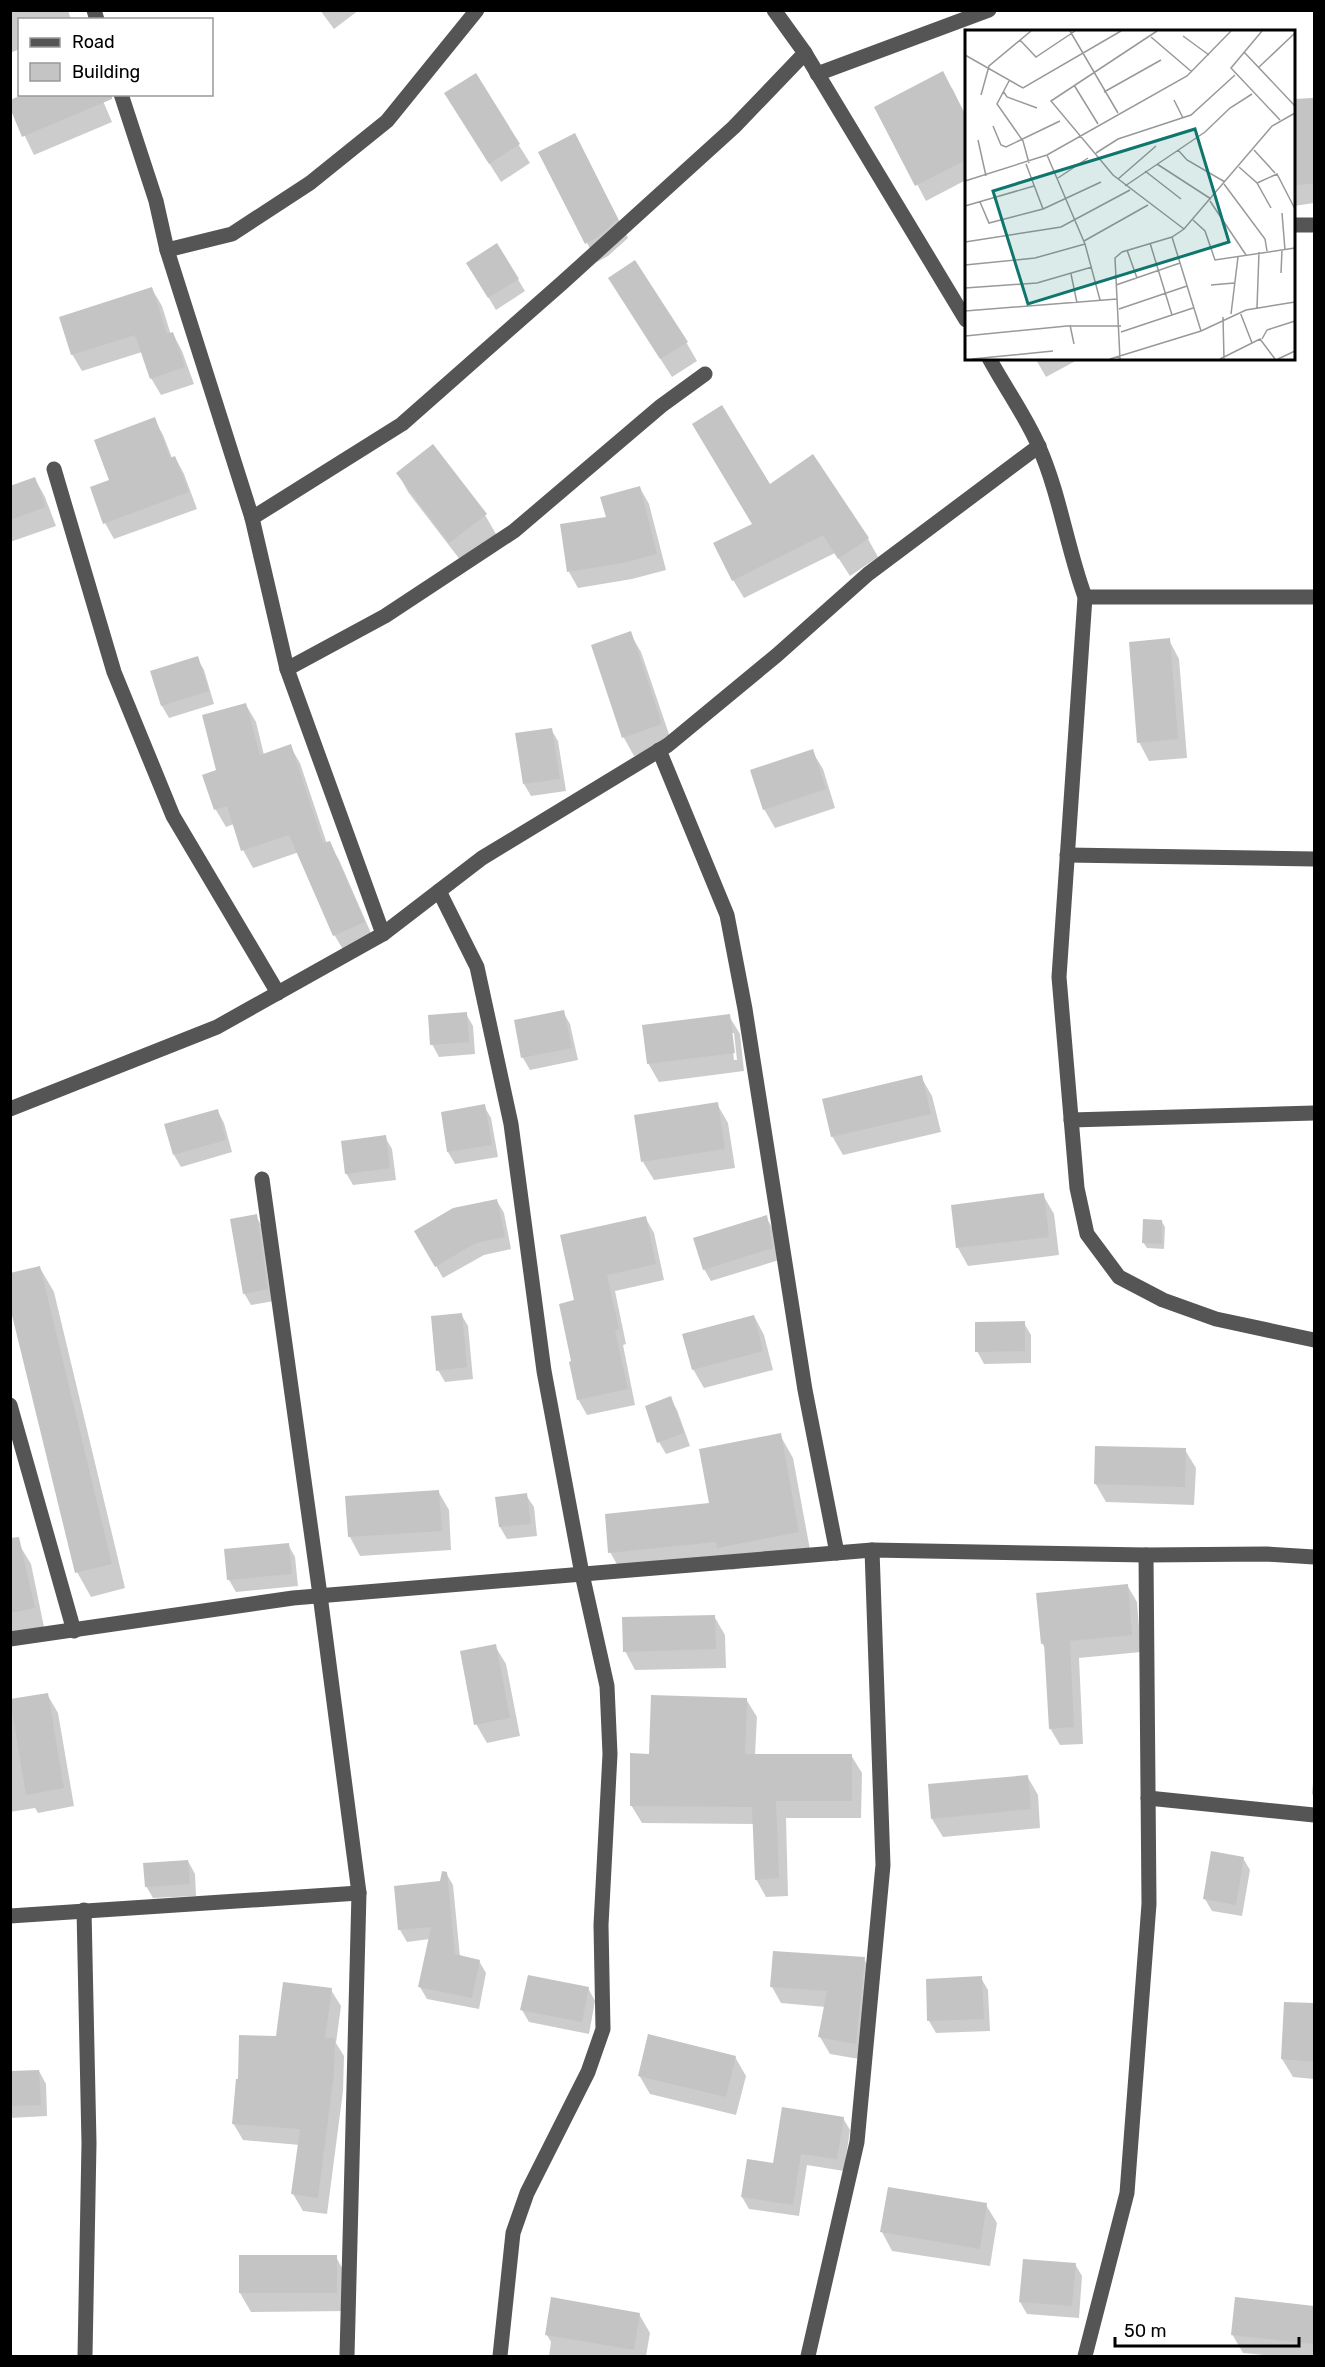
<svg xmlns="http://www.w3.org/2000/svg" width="1325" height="2367" viewBox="0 0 1325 2367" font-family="Rubik,sans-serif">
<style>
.shadow{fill:#0003;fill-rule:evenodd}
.building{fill:#c4c4c4}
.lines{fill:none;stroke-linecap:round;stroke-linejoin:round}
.minor{stroke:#555;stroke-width:15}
.inset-road{fill:none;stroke:#999;stroke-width:1.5}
.view{fill:#0f766e;fill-opacity:0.15;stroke:#0f766e;stroke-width:3}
.inset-edge{fill:none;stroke:#000;stroke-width:3}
</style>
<rect width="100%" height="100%" fill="#fff"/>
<!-- shadow -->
<g class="shadow">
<polygon points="10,10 68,10 71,20 20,20 20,49 10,53"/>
<polygon points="320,10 359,10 334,29"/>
<polygon points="475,75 530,163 501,182 457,112"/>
<polygon points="952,88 966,117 966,180 926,201 876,107"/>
<polygon points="100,94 112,122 34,155 10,105"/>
<polygon points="1314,98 1314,203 1294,206 1294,100"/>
<polygon points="540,153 585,154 628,238 608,256 597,262"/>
<polygon points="497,245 525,291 496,310 468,263"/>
<polygon points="152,289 162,306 171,335 173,334 182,351 194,384 161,395 151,378 142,352 82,371 72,354"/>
<polygon points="621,297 686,342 697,361 672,377"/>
<polygon points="1035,358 1081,358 1046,377"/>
<polygon points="154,419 163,435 172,458 175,457 184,474 197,509 114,539 105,523 111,481"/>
<polygon points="433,446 485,515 496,534 461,561 408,492 398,473"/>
<polygon points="35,479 45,497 56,526 10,542 10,488"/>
<polygon points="769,486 868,539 878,557 850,576 835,553 744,598 733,580"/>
<polygon points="640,488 649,504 666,570 632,579 578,588 569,572 608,518"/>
<polygon points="630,633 641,652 672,743 634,756 624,738 593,646"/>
<polygon points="1169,640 1179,659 1187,758 1149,761 1139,742"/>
<polygon points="197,658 204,670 214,704 169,718 162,706 152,672"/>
<polygon points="246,705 256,722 264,755 290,746 300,763 327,844 329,843 339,860 374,940 345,953 335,936 299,852 253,868 243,850 234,824 226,827 216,810 204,776 218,771"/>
<polygon points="551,729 558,741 566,791 531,796 524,784"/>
<polygon points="812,751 823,769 835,808 775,828 764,809"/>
<polygon points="563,1012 570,1024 578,1060 530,1070 523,1058 515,1021"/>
<polygon points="466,1014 473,1026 475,1054 439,1057 432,1044"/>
<path d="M729,1016L740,1034L744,1071L659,1082L648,1063ZM731,1033H734L737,1060H734Z"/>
<polygon points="921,1077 932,1096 941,1132 843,1155 832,1136"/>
<polygon points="717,1104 728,1123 735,1168 654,1180 643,1162"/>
<polygon points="484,1106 491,1118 498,1157 455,1164 448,1152"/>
<polygon points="217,1110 224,1123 232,1152 181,1167 174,1155"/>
<polygon points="385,1137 392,1149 396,1180 353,1185 346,1173"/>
<polygon points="1043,1195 1054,1214 1059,1255 968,1266 958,1248 953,1207"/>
<polygon points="497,1201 504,1213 511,1249 484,1255 443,1278 416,1231"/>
<polygon points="256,1216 263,1228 274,1301 251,1305 244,1293"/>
<polygon points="645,1217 654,1233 664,1280 615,1291 626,1344 623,1345 635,1405 587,1415 578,1399 576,1301"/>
<polygon points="766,1217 773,1229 779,1260 711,1281 704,1269"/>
<polygon points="1162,1222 1165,1227 1164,1249 1147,1248 1143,1242"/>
<polygon points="40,1268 54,1292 125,1588 91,1597 77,1572"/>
<polygon points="461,1314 468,1326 473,1379 445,1382 438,1370"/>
<polygon points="754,1316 764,1335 773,1370 704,1388 693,1369"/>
<polygon points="1024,1323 1031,1335 1031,1363 984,1364 977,1351"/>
<polygon points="670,1398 677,1410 690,1446 666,1454 659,1442"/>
<polygon points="780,1435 793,1458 811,1555 731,1570 728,1564 623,1575 610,1552 711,1505"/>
<polygon points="1185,1450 1196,1468 1194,1505 1106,1502 1095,1483"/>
<polygon points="438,1491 449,1510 451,1550 360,1556 350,1537 347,1497"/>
<polygon points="526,1495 534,1507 537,1536 507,1539 500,1527 497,1498"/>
<polygon points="288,1544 295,1557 298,1586 236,1592 229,1580 226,1551"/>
<polygon points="20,1546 31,1564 44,1627 10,1634 10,1548"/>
<polygon points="1127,1585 1137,1602 1141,1652 1079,1658 1083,1744 1060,1745 1050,1728 1046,1650 1042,1643"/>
<polygon points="714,1616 725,1635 726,1668 635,1670 625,1651"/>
<polygon points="495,1646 506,1664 520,1736 487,1743 476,1724"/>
<polygon points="47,1694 58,1713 74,1806 38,1813 35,1808 10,1812 10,1701"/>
<polygon points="746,1699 757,1717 755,1755 851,1755 862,1773 861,1818 786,1818 788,1896 766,1897 756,1879 754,1824 642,1823 631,1805 650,1755"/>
<polygon points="1314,1774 1314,1798 1312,1793"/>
<polygon points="1027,1776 1038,1795 1040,1828 943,1837 932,1819"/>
<polygon points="1243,1858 1250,1870 1242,1916 1212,1911 1205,1899"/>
<polygon points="188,1861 195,1874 196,1896 153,1898 146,1886"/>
<polygon points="446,1873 453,1885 460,1957 479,1961 486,1973 479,2009 427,1999 420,1987 430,1939 407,1942 400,1930 441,1882"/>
<polygon points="864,1959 873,1975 865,2060 830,2054 820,2037 826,2007 781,2003 772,1987"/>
<polygon points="981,1978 988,1990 990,2031 936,2033 929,2021 927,1980"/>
<polygon points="588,1988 595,2001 589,2034 529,2022 522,2010"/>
<polygon points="331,1990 341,2006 336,2043 344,2056 343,2091 327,2214 303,2211 293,2194 300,2145 243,2140 233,2123 277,2038"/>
<polygon points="1285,2003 1314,2004 1314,2079 1293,2077 1282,2059"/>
<polygon points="735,2057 746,2076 736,2115 650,2094 639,2075"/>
<polygon points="39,2071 46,2084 47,2116 10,2118 10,2073"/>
<polygon points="843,2118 850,2130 844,2171 807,2165 799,2216 749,2209 742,2197 774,2165"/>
<polygon points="986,2205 997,2223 990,2266 892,2251 882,2232"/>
<polygon points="240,2257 336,2257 346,2275 347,2311 251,2312 240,2293"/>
<polygon points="1075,2264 1082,2276 1079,2318 1027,2314 1020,2302"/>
<polygon points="1236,2299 1314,2307 1314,2356 1275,2356 1243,2353 1232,2334"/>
<polygon points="639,2314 650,2333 646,2356 549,2356 551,2342 547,2335"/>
</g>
<!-- building -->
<g class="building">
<polygon points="943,71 966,116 966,160 915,186 874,107"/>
<polygon points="476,73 520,144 489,164 444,93"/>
<polygon points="24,94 112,94 112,99 22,137 10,108 10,100"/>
<polygon points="1314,98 1314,183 1293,186 1293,99"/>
<polygon points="575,133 618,219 598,237 585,244 538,152"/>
<polygon points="497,243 519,279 488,298 466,263"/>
<polygon points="635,260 688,342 660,359 608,278"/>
<polygon points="152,287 167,334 173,332 185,367 150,379 135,335 71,355 59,317"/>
<polygon points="722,405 770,484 813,454 869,538 838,559 823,535 732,581 713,543 752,524 692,424"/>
<polygon points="155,417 170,458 175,456 189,492 103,524 90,487 109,480 94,440"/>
<polygon points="433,444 487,514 449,543 396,473"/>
<polygon points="35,477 46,507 10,520 10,486"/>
<polygon points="640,486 657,554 623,563 567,572 560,524 606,517 600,497"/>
<polygon points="631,631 662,724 622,738 591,645"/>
<polygon points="1170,638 1178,739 1137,743 1129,642"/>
<polygon points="198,656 209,691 161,706 150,671"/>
<polygon points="246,703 260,755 291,744 323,843 330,841 365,922 333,936 289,835 241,851 227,806 214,810 202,775 216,770 202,715"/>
<polygon points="552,728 560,779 523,784 515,733"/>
<polygon points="813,749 826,789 763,810 750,770"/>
<polygon points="564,1010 572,1048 521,1058 514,1020"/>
<polygon points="467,1012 469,1042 430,1045 428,1015"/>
<polygon points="730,1014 735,1053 647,1064 642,1025"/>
<polygon points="922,1075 931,1114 831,1137 822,1099"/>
<polygon points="718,1102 725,1149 641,1162 634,1115"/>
<polygon points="485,1104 492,1145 447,1152 441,1112"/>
<polygon points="218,1109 226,1140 173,1155 164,1124"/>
<polygon points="386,1135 390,1168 345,1174 341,1141"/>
<polygon points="1044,1193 1049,1237 956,1248 951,1205"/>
<polygon points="497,1199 505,1237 476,1243 435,1267 414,1231 453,1208"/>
<polygon points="257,1214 268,1289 243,1294 230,1219"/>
<polygon points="767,1215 773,1248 703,1270 693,1238"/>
<polygon points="646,1216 656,1264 607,1275 619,1329 615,1330 628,1389 577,1400 569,1362 571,1361 559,1304 574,1300 560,1235"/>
<polygon points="1143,1219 1162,1220 1162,1244 1142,1243"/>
<polygon points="40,1266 112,1564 75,1573 10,1307 10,1273"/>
<polygon points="462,1313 467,1367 436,1371 431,1316"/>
<polygon points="754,1315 763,1351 692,1370 682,1334"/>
<polygon points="1025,1321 1025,1351 975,1352 975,1322"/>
<polygon points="671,1396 684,1433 657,1443 645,1406"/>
<polygon points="781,1433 799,1532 717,1548 716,1542 608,1553 605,1514 709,1503 699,1449"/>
<polygon points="1095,1446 1186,1448 1185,1487 1094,1484"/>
<polygon points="439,1490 442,1531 348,1537 345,1496"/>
<polygon points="527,1493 531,1524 499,1527 495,1497"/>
<polygon points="19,1537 35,1608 10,1613 10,1538"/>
<polygon points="289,1543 292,1574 227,1580 224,1549"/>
<polygon points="1128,1584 1132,1635 1070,1641 1074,1727 1049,1729 1044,1643 1041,1644 1036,1593"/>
<polygon points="715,1615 716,1649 623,1652 622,1617"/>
<polygon points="496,1644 510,1718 474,1725 460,1651"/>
<polygon points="48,1693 64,1788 26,1795 10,1699"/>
<polygon points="651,1695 747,1698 745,1754 852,1754 852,1801 776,1801 779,1878 755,1880 752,1807 630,1806 630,1753 649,1754"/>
<polygon points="1028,1775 1031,1809 931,1819 928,1784"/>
<polygon points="1211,1851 1244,1857 1236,1905 1203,1899"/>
<polygon points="188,1860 190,1884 145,1887 143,1863"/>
<polygon points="442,1871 447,1872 455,1954 480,1960 472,1998 418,1987 431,1927 398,1930 394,1886 440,1881"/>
<polygon points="773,1951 865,1957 856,2044 818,2037 827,1991 770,1987"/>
<polygon points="528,1975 589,1987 582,2022 520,2010"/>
<polygon points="982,1976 984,2019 927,2021 926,1979"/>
<polygon points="283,1982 332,1988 325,2038 335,2038 334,2073 318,2198 291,2194 300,2129 232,2124 236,2079 238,2079 239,2035 276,2036"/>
<polygon points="1284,2002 1314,2003 1314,2062 1281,2059"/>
<polygon points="648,2034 736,2056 726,2097 638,2076"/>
<polygon points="39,2070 41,2105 10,2106 10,2071"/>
<polygon points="782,2107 844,2117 837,2159 801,2154 793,2205 741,2197 747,2159 773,2163"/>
<polygon points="888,2187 987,2203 980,2249 880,2232"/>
<rect x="239" y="2255" width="98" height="38"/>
<polygon points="1023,2259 1076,2263 1072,2306 1019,2302"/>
<polygon points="551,2297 640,2313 634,2350 545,2335"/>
<polygon points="1235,2297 1314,2306 1314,2344 1231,2335"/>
</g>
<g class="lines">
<!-- minor -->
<g class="minor">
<polyline points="94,10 97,20"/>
<polyline points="774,10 805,53 966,320"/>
<polyline points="817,74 989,10"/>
<polyline points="121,94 156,201 167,250 252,518 287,669 383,934"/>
<polyline points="1294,225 1314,225"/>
<polyline points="167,250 232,234 310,183 387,121 477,10"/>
<path d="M989,358C1004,386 1027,418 1039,447C1060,495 1067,548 1085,597L1059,977L1077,1188L1087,1234L1119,1277L1163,1300L1216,1319L1314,1340"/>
<polyline points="54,469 114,672 173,816 278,993"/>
<polyline points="252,518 402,424 562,283 734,127 805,53"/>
<polyline points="1085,597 1314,597"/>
<polyline points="287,669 385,616 514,531 661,406 705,374"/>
<polyline points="659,750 727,915 745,1009 805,1390 837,1553"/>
<polyline points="1067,855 1314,859"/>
<polyline points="439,891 477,967 511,1124 544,1371 582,1574 607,1686 610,1754 601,1925 603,2029 588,2072 527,2193 513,2233 500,2356"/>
<polyline points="10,1109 217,1027 383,934 482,858 668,745 777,655 868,574 1039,446"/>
<polyline points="1071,1120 1314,1113"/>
<polyline points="262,1179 320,1595 359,1893 347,2356"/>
<polyline points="10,1405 74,1631"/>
<polyline points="10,1639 293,1598 872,1550 1146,1555 1266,1554 1314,1557"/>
<polyline points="1148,1798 1314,1815"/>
<polyline points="84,1910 89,2143 85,2356"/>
<polyline points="10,1916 359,1893"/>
<polyline points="808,2356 857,2142 883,1865 872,1550"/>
<polyline points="1085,2356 1127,2193 1149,1904 1146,1555"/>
</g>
</g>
<!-- overview -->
<g transform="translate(965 30)">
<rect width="330" height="330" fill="#fff"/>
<path class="inset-road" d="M105,1L153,83M192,1L86,71L148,145L219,199M297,1L266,38L315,90M218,6L244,25M186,7L227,42M55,10L71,27L110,1M279,22L330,76M0,25L58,58L156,1M294,37L330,3M44,51L32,74L58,111L64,133M109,55L133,94M38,61L42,67L72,78M139,62L196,30M16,65L24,36L66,1M209,70L218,88M28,96L36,115L41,117L95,91M13,110L21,146M213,120L222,130L260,152M289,120L310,143M131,123L153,109L226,85L270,45M82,125L120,214L135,270M61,134L78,179M192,134L246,169M274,137L292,153L306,178M180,141L216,169M93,148L123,128M153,149L191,116M0,151L82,125L222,46L266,1M292,153L312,144L330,179M259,154L300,209L302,221M160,156L240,102L265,78L287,64M245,171L281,225M15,172L24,193L78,179L136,152M0,176L69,156M317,183L320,220M228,190L240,201L250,230L330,218M207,207L236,301M119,211L183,175M0,212L96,197L165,160M185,213L207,285M162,220L172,248M0,235L70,228L120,214M316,243L317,220M106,244L112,273M151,255L215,233M246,255L269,253M0,258L72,253L127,237M292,278L294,222M154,279L222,256M0,281L152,269M275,282L287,313M266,284L273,227M258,287L259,329M105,295L109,314M156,302L228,278M0,306L102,296H156M297,309L302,300L330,291M7,329L88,321M145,329L236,301L281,280L330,272M155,329L150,228L157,222L207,207L219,199L307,96L330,83M255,329L295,309L310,329M313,329L330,321"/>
<path class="view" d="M230,99L264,212L63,274L28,161Z"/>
<rect width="330" height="330" class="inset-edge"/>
</g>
<!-- border -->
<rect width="1325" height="2367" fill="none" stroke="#000000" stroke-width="24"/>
<!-- legend -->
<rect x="18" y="18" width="195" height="78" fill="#ffffff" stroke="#999999" stroke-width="1.5"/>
<rect x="30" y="38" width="30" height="9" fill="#555555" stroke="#999999" stroke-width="1.5"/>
<text x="72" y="48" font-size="18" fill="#000000">Road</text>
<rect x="30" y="63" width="30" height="18" fill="#c4c4c4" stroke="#999999" stroke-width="1.5"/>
<text x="72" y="78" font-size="18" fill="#000000">Building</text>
<!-- scale -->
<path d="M1115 2337v9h184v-9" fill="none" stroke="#000000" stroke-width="3"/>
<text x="1124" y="2337" font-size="18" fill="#000000" stroke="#ffffff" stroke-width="4.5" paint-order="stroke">50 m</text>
</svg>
